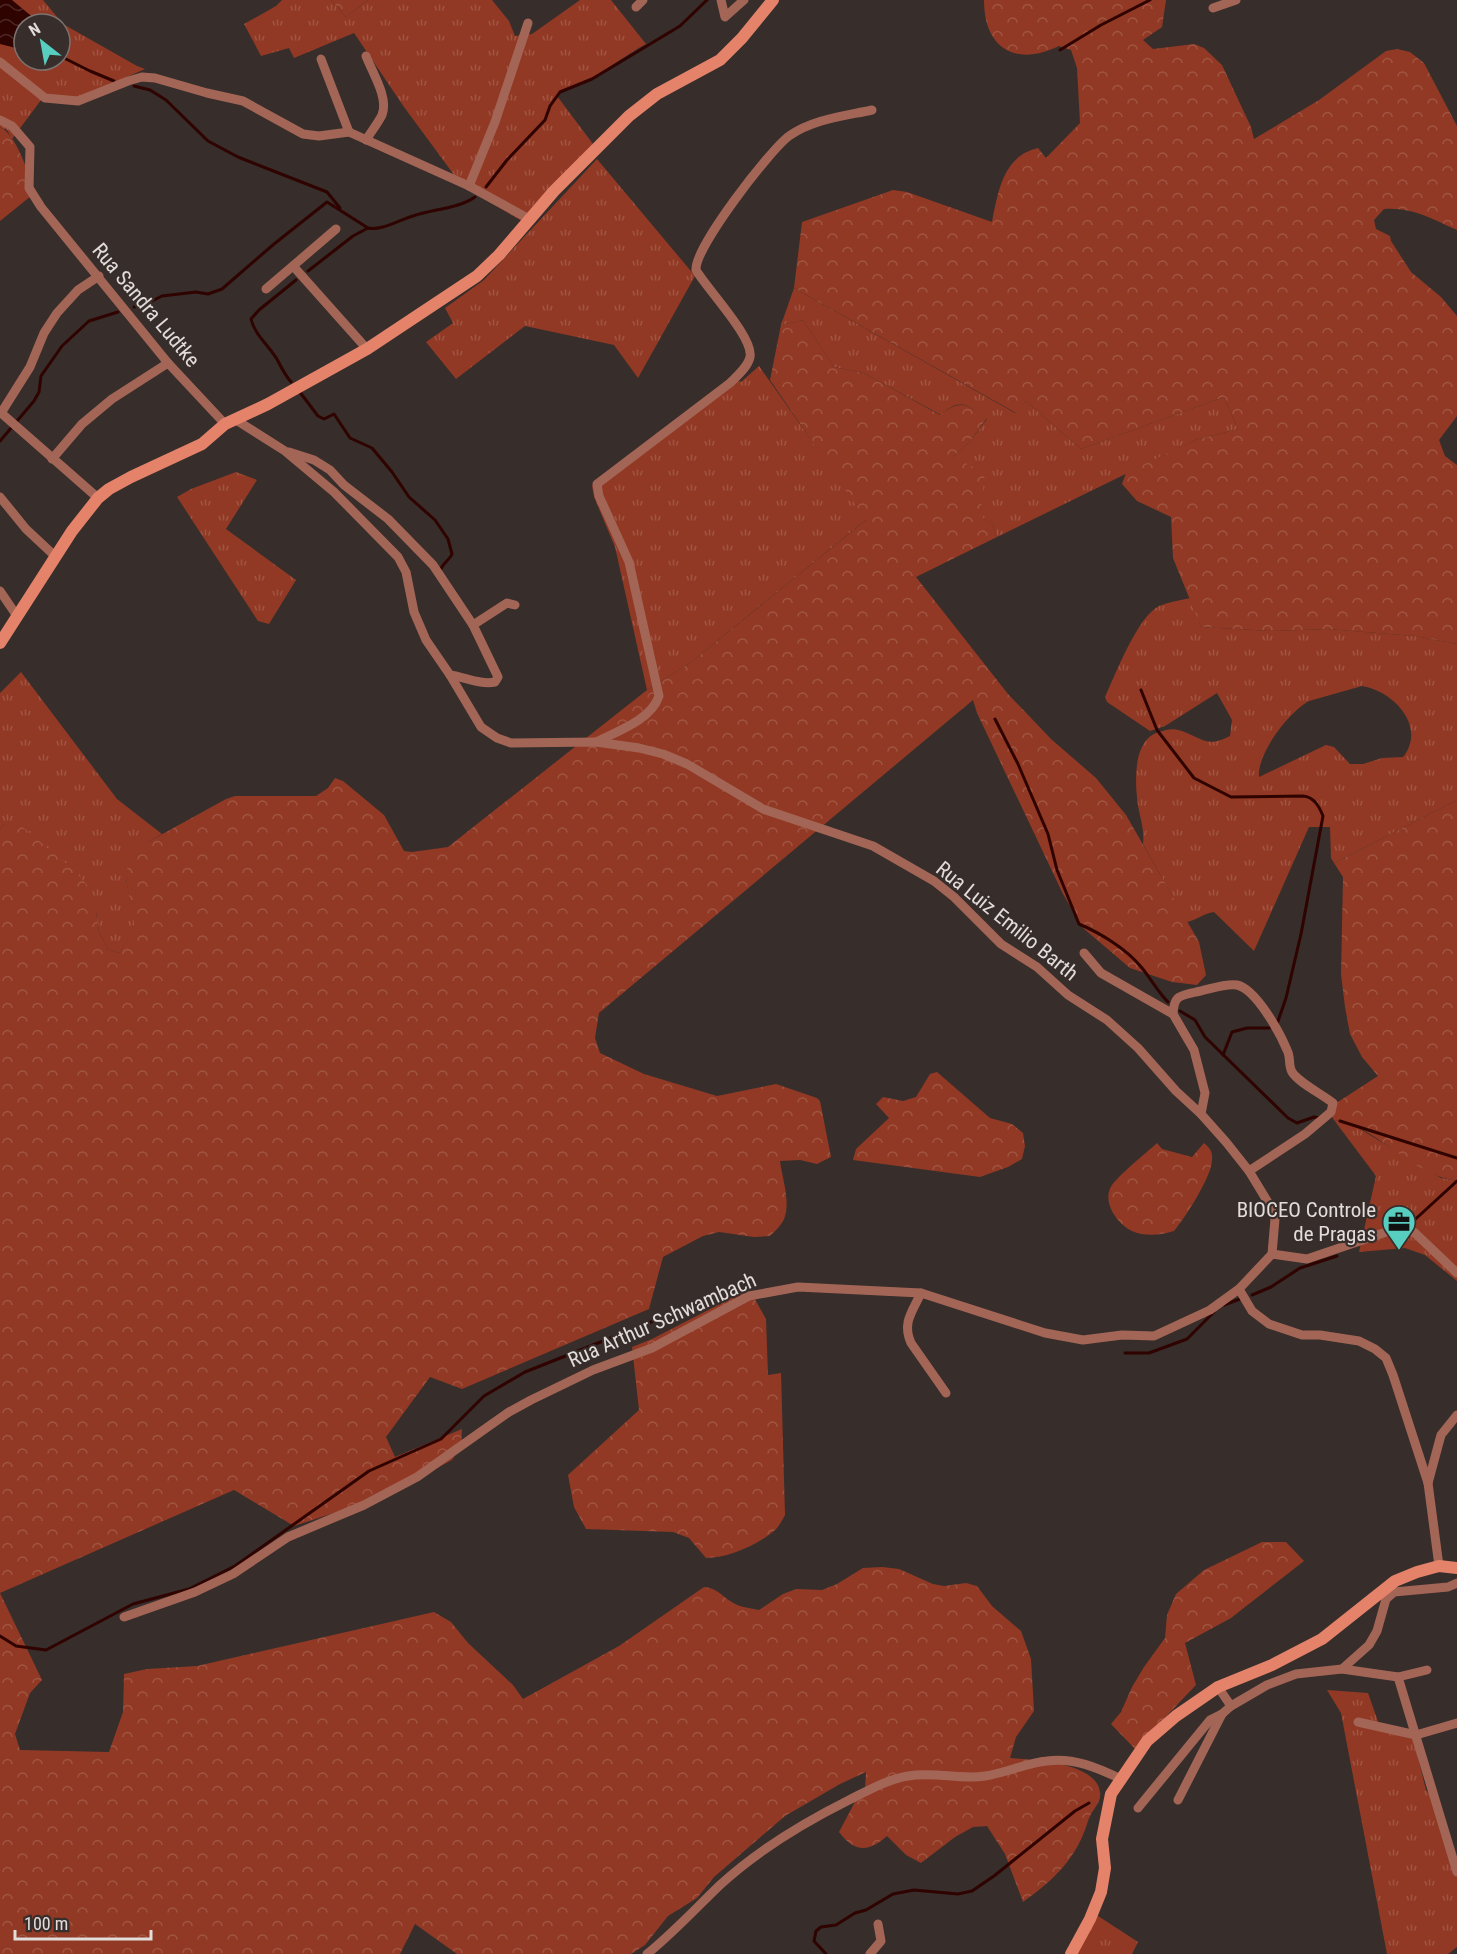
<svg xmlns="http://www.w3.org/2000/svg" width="1457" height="1954" viewBox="0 0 1457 1954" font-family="'Roboto Condensed',sans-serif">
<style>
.grass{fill:url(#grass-tufts);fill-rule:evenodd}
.forest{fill:url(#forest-crowns)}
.water{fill:url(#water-waves)}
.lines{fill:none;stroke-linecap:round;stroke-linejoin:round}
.stream{stroke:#2f0300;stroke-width:3}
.street{stroke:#a36656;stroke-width:9}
.secondary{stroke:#e4836a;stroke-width:12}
.labels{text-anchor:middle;stroke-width:4.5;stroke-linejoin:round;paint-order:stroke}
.street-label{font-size:21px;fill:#e2dcda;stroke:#372d2b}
.poi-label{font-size:21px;fill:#e2dcda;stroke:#372d2b;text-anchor:end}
</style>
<defs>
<pattern id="grass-tufts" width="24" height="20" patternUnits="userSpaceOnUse" patternTransform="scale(1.5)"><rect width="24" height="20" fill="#913924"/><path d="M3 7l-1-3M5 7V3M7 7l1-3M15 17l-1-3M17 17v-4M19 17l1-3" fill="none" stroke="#a05543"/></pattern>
<pattern id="forest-crowns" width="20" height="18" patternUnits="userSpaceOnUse" patternTransform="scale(1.5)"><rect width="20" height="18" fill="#913924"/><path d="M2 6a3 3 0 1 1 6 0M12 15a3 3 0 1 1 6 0" fill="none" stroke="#a05543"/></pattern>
<pattern id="water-waves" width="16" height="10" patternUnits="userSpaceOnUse" patternTransform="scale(1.5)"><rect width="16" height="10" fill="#2f0300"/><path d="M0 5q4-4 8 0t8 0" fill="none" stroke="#4d2725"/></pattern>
</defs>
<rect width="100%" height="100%" fill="#372d2b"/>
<!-- grass -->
<g class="grass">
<path d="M0,0H43L63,24L137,66L145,69L113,83L78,101L41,100L12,139L7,130L0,127ZM24,24H60V60H24Z"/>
<path d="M282,0H331L346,17L368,0H492L509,21L515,36L532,34L580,0H611L646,44C625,55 607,70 587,81C576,87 566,87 557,96L593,144L522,221L463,187L404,107L354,33L294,58L289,48L261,56L244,24L276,6Z"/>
<polygon points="597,159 695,276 638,378 614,345 525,326 456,379 426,342 453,323 445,308 484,280"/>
<path d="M794,288L1015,413L1026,401L1081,449L1224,397L1238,429L1195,440L997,537L992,523L980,517L953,457L970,441L987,419C968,405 960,397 941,415L864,373L834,367L803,320L781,325Z"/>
<polygon points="759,366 867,519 690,663 647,690 615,547 594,497 592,486 596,481 717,389 730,377 741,382"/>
<polygon points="236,472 257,480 226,529 296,580 269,624 258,621 177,497 191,489"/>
<path d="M1191,598L1201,627L1271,631L1327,629L1415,636L1457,644V800L1334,863L1331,858L1330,827H1309L1254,951L1214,912C1204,913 1197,920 1187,922L1143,844C1145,826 1138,814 1137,797C1135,777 1134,739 1159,732C1168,729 1173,728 1182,731C1204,739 1206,748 1230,736L1232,720L1217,693L1165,726L1150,731L1107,702L1105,697C1115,675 1138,616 1159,606C1169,602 1181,600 1191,598ZM1362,686C1394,691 1427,727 1403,757L1382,758L1363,764H1350L1334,747L1326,745L1259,777C1257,753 1289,712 1309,701Z"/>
<polygon points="21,672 117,799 162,834 148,842 126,879 136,929 119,953 108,949 99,932 96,912 4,824 0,829 0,693"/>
<polygon points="1334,1120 1355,1126 1441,1178 1457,1181 1457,1281 1425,1255 1405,1248 1359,1252 1376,1176"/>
<polygon points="1327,1690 1368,1693 1381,1730 1413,1738 1426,1790 1432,1796 1457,1877 1457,1947 1448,1954 1387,1954 1341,1713"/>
<polygon points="1095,1914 1138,1942 1132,1954 1070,1954"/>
</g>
<!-- forest -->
<g class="forest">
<polygon points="331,0 368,0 346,17"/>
<path d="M984,0H1166L1162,27L1143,40L1153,49L1194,44L1204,48L1222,65L1251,127L1254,139L1319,100L1386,51L1397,49L1410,52L1424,63L1457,126V230C1432,219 1412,207 1384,209L1374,220L1376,229L1390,236L1391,241L1411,272L1441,297L1457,316V416L1439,440L1445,456L1457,465V644L1415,636L1327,629L1271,631L1201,627L1173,558L1171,517L1137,501L1122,484L1126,473L1195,440L1238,429L1224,397L1081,449L1026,401L1016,413L794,288L802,222L893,190L907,192L992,222C998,192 1003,156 1038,148L1046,158L1080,123L1077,68L1071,50L1059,46C1016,67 984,49 984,0Z"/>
<path d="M0,127C17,135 28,174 36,192L0,221Z"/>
<path d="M803,320L834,367L864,373L940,415C961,398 968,405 987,418L970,441L953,457L985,473L980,516L992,523L997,537L916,577L1008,694L1051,739L1096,778L1126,815L1199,942L1206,975L1197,985L1172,982L1130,968L1083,928L1063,894L977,713L973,700L599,1013L595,1038L600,1053L644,1074L717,1096L776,1084L817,1098L820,1101L831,1157L817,1164L800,1160L780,1161C782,1177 790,1200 785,1216C783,1224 776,1230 770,1236L754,1237L719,1232L703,1236L663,1257L649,1309L462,1389L430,1377L386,1437L395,1457L462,1429L461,1446L452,1460L415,1480L355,1506L294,1526L234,1490L0,1593L42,1680L30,1693L15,1734L20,1750L109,1752L123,1712L124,1674L147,1669L197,1666L434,1612L451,1622L468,1643L513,1685L523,1699L619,1646L704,1587C716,1588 720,1594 730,1601C739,1607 748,1608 759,1610L783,1594L796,1589L822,1590L837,1584L863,1568L882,1567L899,1569L933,1584L944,1586L966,1583L977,1586L992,1606L1021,1631L1031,1659L1034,1711L1016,1737L1010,1758C1033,1760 1096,1762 1100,1792C1102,1803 1091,1810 1088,1821C1077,1858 1054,1880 1023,1902L1005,1854L987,1826L973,1827L955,1837L921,1863L906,1855L887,1836C868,1853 854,1852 839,1832L857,1798L865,1789L866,1772L840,1784L785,1816L714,1877L697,1898L668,1916L645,1945L631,1954H457L415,1924L400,1954H0V829L4,824L14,820L75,871L87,885L96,912L99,932L108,949L119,953L135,929L126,879L129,857L148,842L226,799L235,796H316L328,788L335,778L343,781L384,815L404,851L412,852L448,847L647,690L690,663L866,520L770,380L781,325Z"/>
<path d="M1457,800V1181C1418,1175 1392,1144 1357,1127C1350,1123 1342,1122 1334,1120L1327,1109L1378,1076L1362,1057L1350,1034L1345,1007L1341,974L1343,877L1334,863Z"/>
<polygon points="937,1072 990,1118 1012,1124 1023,1133 1025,1146 1022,1159 1008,1167 980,1177 853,1160 856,1149 889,1118 876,1104 883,1097 903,1101 916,1097 930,1074"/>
<path d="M1157,1143L1162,1149L1192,1157L1204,1143C1210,1148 1213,1152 1212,1160C1212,1176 1185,1218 1174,1231C1161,1235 1145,1237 1132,1231C1117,1224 1101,1201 1112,1185C1122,1172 1145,1154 1157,1143Z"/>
<path d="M743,1292L752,1294L766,1319L768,1375L781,1373L785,1515C782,1520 779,1527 774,1531C757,1545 728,1558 706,1558L689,1538L673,1532L586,1529L574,1507L568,1475L639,1410L632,1347L652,1339Z"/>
<polygon points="1262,1542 1286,1542 1304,1561 1231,1618 1185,1643 1196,1685 1135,1749 1111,1724 1121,1712 1132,1687 1144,1667 1165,1638 1167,1615 1176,1594 1204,1570"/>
</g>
<!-- water -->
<polygon class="water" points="0,0 12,0 41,24 24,24 24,50 0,44"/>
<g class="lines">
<!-- stream -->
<g class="stream">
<polyline points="1060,50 1101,25 1150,0"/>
<polyline points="60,56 90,71 114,81"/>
<polyline points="134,86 150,90 166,100 208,141 238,157 327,192 340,208"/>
<polyline points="486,187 507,160 545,120 550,106 560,92 592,79 680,26 707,0"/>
<path d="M308,271L353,236L368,228C381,231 399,220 413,216C432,209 458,209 475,197"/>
<polyline points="134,307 146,304 162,296 196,292 208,294 222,289 274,244 327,202 368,228"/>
<path d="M291,382C285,375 282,369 278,361C270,346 255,336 251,319L259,310L296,280"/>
<path d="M299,391L318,416L324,419L334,414L350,438L372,448L392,472L409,497L435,520L448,539L452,554C449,561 441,564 440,572"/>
<polyline points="0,441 34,401 39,392 41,376 62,346 89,321 118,312"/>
<path d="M1141,690L1157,730L1194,778L1231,797L1303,796C1314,797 1319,806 1323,816L1301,934L1286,998L1277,1024"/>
<path d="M995,719L1018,764L1048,834L1057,870L1079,924C1100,933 1127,949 1142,968C1151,979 1158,992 1168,1002"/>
<polyline points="1180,1011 1195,1020 1205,1037 1288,1118 1297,1123 1314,1117 1321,1118"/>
<polyline points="1223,1055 1232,1032 1247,1028 1269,1028"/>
<polyline points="1340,1121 1457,1158"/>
<polyline points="1409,1225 1457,1181"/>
<polyline points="1252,1295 1271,1287 1300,1268 1337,1256"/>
<polyline points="1224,1305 1240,1299"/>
<polyline points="1125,1353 1149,1353 1187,1339 1214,1312"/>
<polyline points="0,1636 16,1646 46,1650 133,1604 189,1589 235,1566 369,1471 441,1439 484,1396 525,1372 661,1318"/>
<polyline points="826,1954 814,1941 816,1931 821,1927 836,1925 855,1913 866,1910 893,1894 914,1890 958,1894 972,1891 994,1876 1075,1811 1089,1803"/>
</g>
<!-- street -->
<g class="street">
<polyline points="721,0 725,17 744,0"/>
<polyline points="636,7 643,0"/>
<polyline points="1213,8 1236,0"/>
<path d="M366,56C372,72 389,98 382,115C378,123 371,132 366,140"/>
<polyline points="321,59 349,132"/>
<polyline points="0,62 45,98 78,101 128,81 142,77 155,78 207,93 243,101 303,134 319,136 349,132"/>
<polyline points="0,120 12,126 30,147 29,188 41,207 168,363 225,424"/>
<polyline points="349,132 469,186 531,220"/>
<polyline points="469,186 495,122 528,23"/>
<polyline points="294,267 367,349"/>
<polyline points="266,289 336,229"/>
<polyline points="0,412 98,498"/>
<polyline points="1,413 30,367 44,333 57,313 78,290 99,276"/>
<path d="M289,452L314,460L330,470L344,485L388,519L433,565L473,625L498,677L495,682C480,685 465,677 450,675"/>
<polyline points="52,459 82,424 112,399 168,363"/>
<polyline points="0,497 26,529 56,557"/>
<polyline points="0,591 17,616"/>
<polyline points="473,625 507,603 515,605"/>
<path d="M596,742C618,731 651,720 659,696L629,562L599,496L597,484L730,383C736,377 748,367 750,357C754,338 707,289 696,270C694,248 770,150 789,136C813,119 845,116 872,110"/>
<polyline points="1084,953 1101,973 1173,1014 1194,1050 1205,1093 1201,1114"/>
<path d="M1173,1014C1174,995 1180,996 1196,992C1208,990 1225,983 1237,985C1256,989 1280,1033 1287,1050C1291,1057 1288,1065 1292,1072C1299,1083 1322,1094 1333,1103L1331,1112L1305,1134L1249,1171"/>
<polyline points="1272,1254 1307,1259 1398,1228 1408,1229 1415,1233 1457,1273"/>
<polyline points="1239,1289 1252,1311 1269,1324 1302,1335 1320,1335 1359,1341 1375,1349 1386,1358 1393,1375 1428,1483 1439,1566"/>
<path d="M921,1293C912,1312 902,1323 911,1343L946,1393"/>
<polyline points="1428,1483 1441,1435 1457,1415"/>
<polyline points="124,1617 195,1592 233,1574 288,1537 364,1505 417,1477 509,1412 531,1400 593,1370 652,1348 749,1296 798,1287 921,1293 1045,1333 1083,1340 1122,1335 1154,1336 1210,1310 1239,1289 1272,1254 1275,1219 1269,1204 1249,1171 1226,1142 1201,1114 1176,1091 1138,1048 1107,1020 1068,995 1037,967 1001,944 954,897 934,881 873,846 763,809 687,764 663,754 639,748 596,742 511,743 497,738 481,727 450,675 426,640 414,612 406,572 398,557 334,492 285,451 236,420"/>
<polyline points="1342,1669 1398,1677 1427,1670"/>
<polyline points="1398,1677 1457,1872"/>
<polyline points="1231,1706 1267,1685 1296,1674 1342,1669 1369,1645 1377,1631 1386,1599 1394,1592 1448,1587 1457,1583"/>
<polyline points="1358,1722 1416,1735 1457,1723"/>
<polyline points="1178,1800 1222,1714 1231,1706 1218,1687"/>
<polyline points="1138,1808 1210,1720 1222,1714"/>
<path d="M647,1954C673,1933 696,1908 720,1885C758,1850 803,1823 849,1800C867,1791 888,1779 908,1776C934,1771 959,1780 985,1776C1006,1773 1026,1763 1047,1761C1073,1757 1098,1768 1121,1779"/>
<polyline points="870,1954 881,1941 878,1924"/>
</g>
<!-- secondary -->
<g class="secondary">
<polyline points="0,643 72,531 98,498 109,489 131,477 202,444 225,424 268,404 367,349 477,276 499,255 554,191 629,116 657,94 720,60 742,38 773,0"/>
<polyline points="1071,1954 1090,1919 1101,1892 1105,1868 1102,1839 1111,1794 1147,1741 1176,1716 1218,1687 1272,1665 1322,1639 1395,1581 1417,1572 1439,1566 1457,1568"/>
</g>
</g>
<!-- icons -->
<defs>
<g id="office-pin" transform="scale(1.725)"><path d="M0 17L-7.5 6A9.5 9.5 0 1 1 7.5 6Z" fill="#58cec0" stroke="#372d2b"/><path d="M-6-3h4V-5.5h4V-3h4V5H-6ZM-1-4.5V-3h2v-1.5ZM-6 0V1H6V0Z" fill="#111"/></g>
</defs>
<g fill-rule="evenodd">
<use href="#office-pin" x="1399" y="1222"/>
</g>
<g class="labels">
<!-- street labels -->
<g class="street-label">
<text transform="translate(146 305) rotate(50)" y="7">Rua Sandra Ludtke</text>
<text transform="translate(1007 921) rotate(39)" y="7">Rua Luiz Emilio Barth</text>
<text transform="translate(662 1320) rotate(-24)" y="7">Rua Arthur Schwambach</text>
</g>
<!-- poi labels -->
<g class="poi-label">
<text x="1376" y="1217">BIOCEO Controle<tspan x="1376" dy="24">de Pragas</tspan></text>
</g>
</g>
<!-- north arrow -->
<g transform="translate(42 42) rotate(329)"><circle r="28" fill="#372d2b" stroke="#7b7371" stroke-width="1.5"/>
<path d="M0-4.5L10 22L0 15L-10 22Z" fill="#58cec0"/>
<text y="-9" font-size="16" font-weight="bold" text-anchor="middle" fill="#e2dcda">N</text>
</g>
<!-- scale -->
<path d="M15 1930v9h136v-9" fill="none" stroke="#e2dcda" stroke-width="3"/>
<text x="24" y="1930" font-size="18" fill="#e2dcda" stroke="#372d2b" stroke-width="4.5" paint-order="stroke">100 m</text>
</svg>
